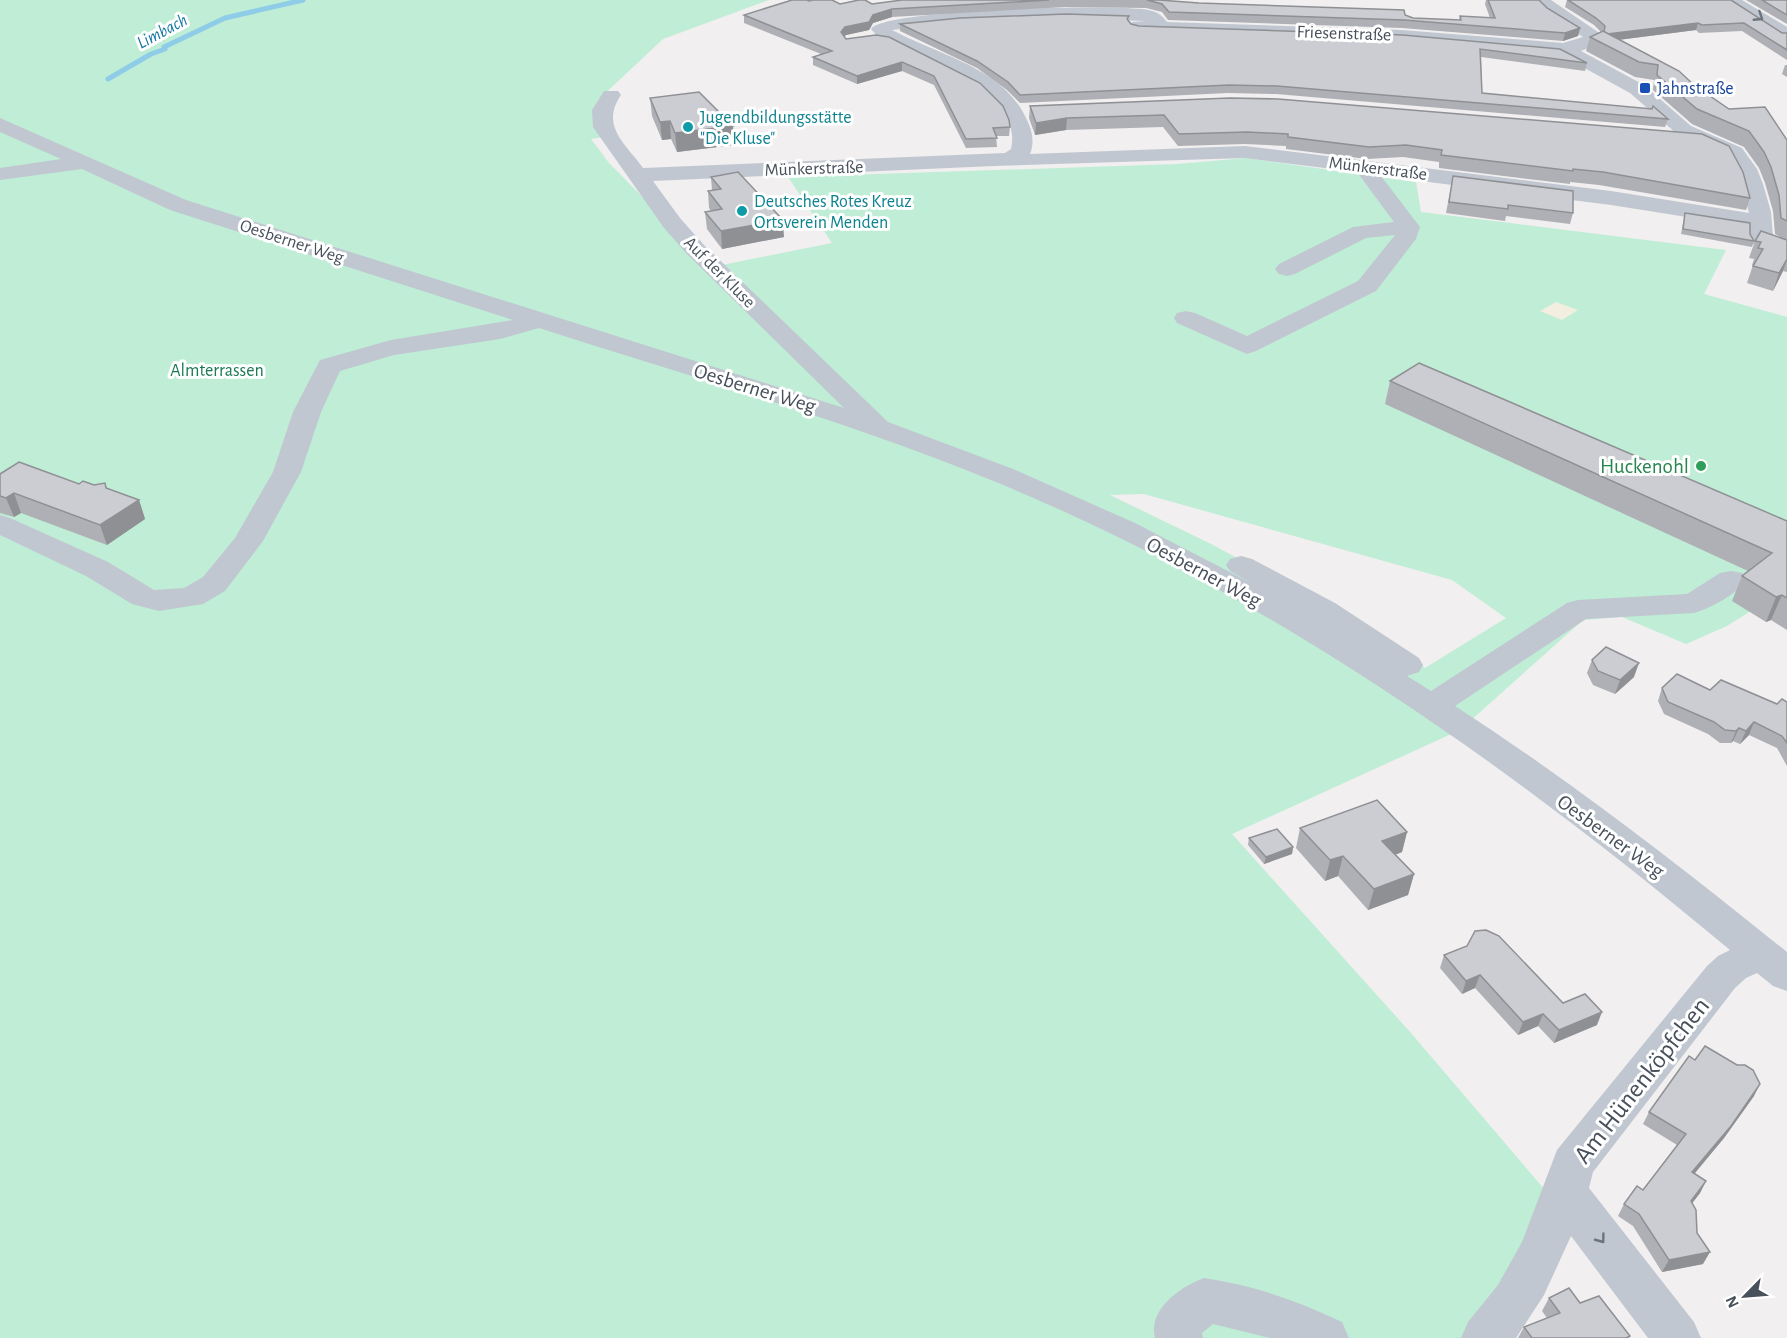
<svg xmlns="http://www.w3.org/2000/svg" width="1787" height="1338" viewBox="0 0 1787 1338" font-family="'Alegreya Sans',sans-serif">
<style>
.green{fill:#bfedd6;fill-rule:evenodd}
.sand{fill:#f2eee0}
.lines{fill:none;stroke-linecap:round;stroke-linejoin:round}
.stream{stroke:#8ecce8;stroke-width:5}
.minor{fill:#c0c7d0;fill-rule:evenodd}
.wall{fill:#afb0b5}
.shaded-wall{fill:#8f9094}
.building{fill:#cccdd3;stroke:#8f9094;stroke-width:1.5}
.oneway{stroke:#6c747e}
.transit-dot{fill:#1a4fb4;stroke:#fff;stroke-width:2}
.culture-dot{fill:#0f9aa8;stroke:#fff;stroke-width:2}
.leisure-dot{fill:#2e9e5b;stroke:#fff;stroke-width:2}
.labels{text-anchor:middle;stroke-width:6;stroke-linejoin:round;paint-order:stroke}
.far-water-label{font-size:18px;font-style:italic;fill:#1276a4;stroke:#fff}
.far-street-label{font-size:18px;fill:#48505b;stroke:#fff}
.far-transit-label{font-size:18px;fill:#164399;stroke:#fff;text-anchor:start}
.far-culture-label{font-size:18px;fill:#0d838f;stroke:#fff;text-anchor:start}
.far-park-label{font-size:18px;fill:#1b7a55;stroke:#fff}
.street-label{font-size:21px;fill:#48505b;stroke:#fff}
.leisure-label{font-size:21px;fill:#27864d;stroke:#fff;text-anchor:end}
.near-street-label{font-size:26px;fill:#48505b;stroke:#fff}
</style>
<rect width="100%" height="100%" fill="#f1efef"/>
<!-- green -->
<path class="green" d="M0,0H769L663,39L598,100L594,115L603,137L591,139L609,163L712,267L832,243L788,177L1177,164L1246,158L1416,182L1421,212L1726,250L1704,294L1787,317V603L1773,597L1727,626L1686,644L1622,617L1583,620L1460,730L1232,834L1411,1033L1574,1224L1503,1338H0ZM1144,494L1452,580L1506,618L1425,668L1336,611L1211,544L1110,495Z"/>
<!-- sand -->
<polygon class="sand" points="1556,302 1578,310 1562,320 1540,311"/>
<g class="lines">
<!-- stream -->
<polyline class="stream" points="108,79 151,54 165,49 164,47 225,18 303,0"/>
<!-- minor -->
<g class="minor">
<path d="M1532,0H1551L1598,32L1601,40L1598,44L1581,51L1644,85L1691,126L1742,148L1757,169L1763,184L1771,212L1773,236L1787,242V258L1754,245L1750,240V227L1611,205L1381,176L1420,227L1416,239L1376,291L1256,351L1247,354L1177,323L1174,318L1177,313L1186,311L1195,313L1247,336L1358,281L1395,235L1366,238L1295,274L1287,276L1279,274L1275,269L1279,264L1353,227L1394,222L1357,172L1245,158L994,166L653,181L680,218L703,244L888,422L1013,469L1135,523L1251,583L1230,571L1226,565L1230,559L1241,556L1252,559L1335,603L1419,658L1423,665L1419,672L1407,676L1431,691L1567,603L1578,600L1687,594L1720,573L1731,571L1742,573L1746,580C1736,595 1711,608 1694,613L1586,619L1455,706C1571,781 1680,866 1787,952V991L1773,986L1757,973L1746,978L1735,988L1593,1172L1589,1188L1694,1322L1701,1338H1648L1571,1236L1544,1295L1516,1338H1461L1468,1322L1498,1285L1522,1242L1557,1150L1707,966L1718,956L1730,950C1507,763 1263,591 991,480C844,420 691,377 539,328L500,339L394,355L340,371L321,412L301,472L263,541L225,591L203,604L159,611L132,604L86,576L0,535V515L10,518L108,562L154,590L184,588L203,577L235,538L273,472L293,412L320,360L391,340L513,320L170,210L82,169L0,180V168L61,159L0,132V118L186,200L844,408L687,254L664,228L593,127L592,110L604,91H618L621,95C600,126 625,143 643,168L1005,153L1011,149C1025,88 920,60 879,38L871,29C885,9 1116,4 1148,10C1157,12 1161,14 1167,22L1402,30L1563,43L1583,37L1547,14ZM1066,19L1146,21L1132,22L1129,26L1132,30L1138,31L1402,40L1559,54L1630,93L1677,134L1727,156L1741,184L1749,213L1611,191L1245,146L1030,154C1035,141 1032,130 1026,118C1002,67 938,55 892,30L960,23Z"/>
<polygon points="1721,0 1742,0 1787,27 1787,40 1781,39"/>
<path d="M1204,1278C1253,1285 1298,1301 1342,1322L1349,1338H1270L1213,1324L1202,1333L1203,1338H1155C1148,1309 1180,1287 1204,1278Z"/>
</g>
</g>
<!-- wall -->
<g class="wall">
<polygon points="902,0 1159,0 1199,3 1405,15 1413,18 1459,20 1460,16 1490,18 1485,4 1486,0 1539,0 1547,8 1580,28 1578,36 1563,41 1402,28 1168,20 1162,12 1146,8 1066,7 892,17 873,23 869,30 846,35 844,37 846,39 876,35 1010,127 1009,136 996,136 997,147 966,148 934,85 902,71 857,84 813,65 813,57 821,54 744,23 744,15 809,1 840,4 872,4"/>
<polygon points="1567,0 1731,0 1782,33 1787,33 1787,60 1742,31 1699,33 1696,30 1619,40 1694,85 1729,109 1787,140 1787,272 1783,271 1773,291 1747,283 1753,265 1752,265 1754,259 1749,258 1755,241 1784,239 1775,234 1773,211 1765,183 1759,168 1744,147 1692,124 1653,90 1654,80 1635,77 1586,51 1590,37 1601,32 1594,25 1565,7"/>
<polygon points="1746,0 1787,0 1787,24"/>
<polygon points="1129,21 1131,24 1139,26 1403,35 1587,63 1585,71 1481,57 1482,93 1668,119 1665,127 1276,94 1228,93 1020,103 1007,90 977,68 900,31 900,24"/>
<polygon points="1785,65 1787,65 1787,77 1782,74"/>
<polygon points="650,98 733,126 734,145 677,152 671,139 662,140 652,116"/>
<polygon points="1230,98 1750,198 1746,210 1599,185 1570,182 1570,184 1439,168 1439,162 1403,157 1367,159 1286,149 1286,146 1245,144 1178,146 1163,127 1066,130 1035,135 1029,118 1030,106"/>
<polygon points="1453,176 1573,213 1570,224 1506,216 1505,221 1446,213"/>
<polygon points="711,177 784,237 722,249 707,229 705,212 711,211 709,208 708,191 712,191"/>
<polygon points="1685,213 1750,234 1754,241 1752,247 1681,234"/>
<polygon points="1390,381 1787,521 1787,630 1771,620 1766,622 1732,601 1742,576 1748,571 1385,404"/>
<polygon points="0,474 79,484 94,485 105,483 107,489 139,500 145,519 107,545 21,513 14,517 0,513"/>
<polygon points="1592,660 1634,677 1615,694 1593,685 1587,673"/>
<polygon points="1662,688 1710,690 1777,704 1787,702 1787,766 1777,748 1749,735 1740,744 1733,741 1731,743 1720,743 1708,734 1664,714 1658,701"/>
<polygon points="1300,828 1407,832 1402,852 1395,855 1414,874 1408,895 1368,910 1338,876 1325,881 1296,848"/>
<polygon points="1249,838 1293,847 1292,854 1264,864 1248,845"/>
<polygon points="1467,946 1563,1003 1597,1025 1554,1043 1538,1026 1518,1035 1475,988 1462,994 1440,968 1444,955"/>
<polygon points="1754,1096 1724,1138 1694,1173 1706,1181 1700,1193 1692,1203 1703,1264 1662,1272 1633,1226 1618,1216 1624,1204 1643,1190 1677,1145 1643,1124 1649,1112"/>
<polygon points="1549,1298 1580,1303 1630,1336 1629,1338 1518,1338 1524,1327 1547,1318 1542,1311"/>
</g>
<!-- shaded-wall -->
<g class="shaded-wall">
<polygon points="892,9 892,17 873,23 869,30 846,35 841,40 841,32 845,27 873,15"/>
<polygon points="1698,23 1696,30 1601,42 1603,34"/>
<polygon points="1580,28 1578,36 1563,41 1565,33"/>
<polygon points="902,62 902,71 857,84 857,76"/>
<polygon points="1067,118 1066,130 1035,135 1036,123"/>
<polygon points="670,121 671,139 662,140 660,122"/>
<polygon points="733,126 734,145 677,152 675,133"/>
<polygon points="783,220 784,237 722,249 721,231"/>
<polygon points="1787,259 1783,271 1773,291 1779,273"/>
<polygon points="14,493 21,513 14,517 6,498"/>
<polygon points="139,500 145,519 107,545 100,525"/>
<polygon points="1782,595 1771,620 1766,622 1776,597"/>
<polygon points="1639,663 1634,677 1615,694 1620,680"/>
<polygon points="1754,722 1749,735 1740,744 1746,731"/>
<polygon points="1739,728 1733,741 1731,743 1736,731"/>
<polygon points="1407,832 1402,852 1377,862 1382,841"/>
<polygon points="1293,847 1292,854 1264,864 1266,857"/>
<polygon points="1343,856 1338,876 1325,881 1330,860"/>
<polygon points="1414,874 1408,895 1368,910 1374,889"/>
<polygon points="1480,975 1475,988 1462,994 1466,981"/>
<polygon points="1602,1012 1597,1025 1554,1043 1559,1030"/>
<polygon points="1543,1014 1538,1026 1518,1035 1523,1022"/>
<polygon points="1760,1084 1754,1096 1724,1138 1686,1184 1692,1172"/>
<polygon points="1706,1181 1700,1193 1684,1214 1691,1201"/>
<polygon points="1710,1252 1703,1264 1662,1272 1669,1260"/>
</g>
<!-- building -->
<g class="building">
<polygon points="792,0 807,0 809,1 813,0 832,0 840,4 859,0 865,0 872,4 902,0 1049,0 892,9 873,15 869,22 845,27 841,32 846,39 876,35 889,37 980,83 1003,106 1009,120 1010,127 993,128 997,138 966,139 934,76 902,62 857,76 813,57 832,51 744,15"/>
<polygon points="1147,0 1159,0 1199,3 1404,10 1405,15 1413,18 1461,20 1460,16 1495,18 1488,0 1539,0 1547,8 1580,28 1565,33 1404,20 1169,12 1162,4"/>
<polygon points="1568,0 1731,0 1782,33 1787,33 1787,50 1744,23 1702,25 1698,23 1607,34 1604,32 1605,26 1596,18"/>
<polygon points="1762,0 1787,0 1787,15"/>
<polygon points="1066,14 1129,16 1127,19 1131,24 1139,26 1403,35 1560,49 1587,63 1480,49 1482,93 1652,109 1653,106 1668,119 1277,86 1229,85 1020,95 1008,82 977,61 900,24 960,18"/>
<polygon points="1603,31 1679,71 1694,85 1729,109 1765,107 1787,140 1787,221 1781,218 1779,195 1771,167 1764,152 1749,131 1697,109 1657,75 1658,65 1639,62 1590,37"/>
<polygon points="699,92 733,126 675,133 670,121 660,122 650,98"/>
<polygon points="1230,98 1278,99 1702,134 1729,146 1743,172 1750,198 1603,172 1573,169 1573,171 1441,155 1442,150 1406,145 1369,147 1288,137 1288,134 1247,132 1179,134 1164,115 1067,118 1036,123 1030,106"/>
<polygon points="738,172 783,220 721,231 705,212 722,209 708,191 721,189 711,177"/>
<polygon points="1453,176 1573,191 1573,213 1508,205 1508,209 1449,202"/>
<polygon points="1685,213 1750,223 1750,234 1754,241 1683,229"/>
<polygon points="1761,231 1787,240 1787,259 1779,273 1753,266 1763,249 1758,248 1761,242 1755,241"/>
<polygon points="1419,363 1787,521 1787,598 1782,595 1776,597 1742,576 1772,553 1390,381"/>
<polygon points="19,462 79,484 83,481 94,485 105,483 106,488 139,500 100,525 14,493 6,498 0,496 0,474"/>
<polygon points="1606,647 1639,663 1620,680 1598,671 1592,660"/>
<polygon points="1677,674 1710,690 1721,680 1777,704 1782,699 1787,702 1787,743 1782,736 1754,722 1746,731 1739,728 1736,731 1725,730 1714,722 1668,702 1662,688"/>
<polygon points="1377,800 1407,832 1382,841 1414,874 1374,889 1343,856 1330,860 1300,828"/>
<polygon points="1277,829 1293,847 1266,857 1249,838"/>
<polygon points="1486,930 1499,936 1563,1003 1585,994 1602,1012 1559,1030 1543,1014 1523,1022 1480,975 1466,981 1444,955 1467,946 1475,931"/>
<polygon points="1705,1046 1737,1065 1745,1065 1753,1070 1760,1084 1731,1126 1692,1172 1706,1181 1691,1201 1696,1210 1697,1233 1710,1252 1669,1260 1639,1214 1624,1204 1637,1186 1643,1190 1686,1134 1649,1112 1689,1056 1695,1060"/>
<polygon points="1569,1288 1580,1303 1599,1296 1630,1336 1626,1338 1532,1338 1524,1327 1560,1313 1549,1298"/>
</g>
<!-- one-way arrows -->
<defs><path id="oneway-chevron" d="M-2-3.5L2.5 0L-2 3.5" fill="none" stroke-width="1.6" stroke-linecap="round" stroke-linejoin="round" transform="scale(1.5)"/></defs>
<g class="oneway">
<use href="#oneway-chevron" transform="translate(1759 17) rotate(33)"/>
<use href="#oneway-chevron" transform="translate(1601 1239) rotate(53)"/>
</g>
<!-- markers -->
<rect class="transit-dot" x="1639" y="82" width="12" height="12" rx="3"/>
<g class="culture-dot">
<circle cx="688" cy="127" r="6"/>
<circle cx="742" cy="211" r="6"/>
</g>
<circle class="leisure-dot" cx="1701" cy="466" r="6"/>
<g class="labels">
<!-- far-water labels -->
<g class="far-water-label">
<text transform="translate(162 31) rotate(-28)" y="6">Limbach</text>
</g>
<!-- far-street labels -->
<g class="far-street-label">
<text transform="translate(1344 33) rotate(2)" y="6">Friesenstraße</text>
<text transform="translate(814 168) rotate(-2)" y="6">Münkerstraße</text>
<text transform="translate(1378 168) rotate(7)" y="6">Münkerstraße</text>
<text transform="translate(292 241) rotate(18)" y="6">Oesberner Weg</text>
<text transform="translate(720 272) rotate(45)" y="6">Auf der Kluse</text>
</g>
<!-- far-transit labels -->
<g class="far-transit-label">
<text x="1657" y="94">Jahnstraße</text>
</g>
<!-- far-culture labels -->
<g class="far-culture-label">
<text x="700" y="123">Jugendbildungsstätte<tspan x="700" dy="21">"Die Kluse"</tspan></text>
<text x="754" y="207">Deutsches Rotes Kreuz<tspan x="754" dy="21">Ortsverein Menden</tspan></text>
</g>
<!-- far-park labels -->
<g class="far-park-label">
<text x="217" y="376">Almterrassen</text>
</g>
<!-- street labels -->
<g class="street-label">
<text transform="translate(755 388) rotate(17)" y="7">Oesberner Weg</text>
<text transform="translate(1204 572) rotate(28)" y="7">Oesberner Weg</text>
<text transform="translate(1611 836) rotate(36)" y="7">Oesberner Weg</text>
</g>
<!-- leisure labels -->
<g class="leisure-label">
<text x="1689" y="473">Huckenohl</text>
</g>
<!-- near-street labels -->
<g class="near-street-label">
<text transform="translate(1641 1080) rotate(-52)" y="9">Am Hünenköpfchen</text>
</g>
</g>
<!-- north arrow -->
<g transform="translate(1745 1296) rotate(245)" stroke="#ffffff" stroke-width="4.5" paint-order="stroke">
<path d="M0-4.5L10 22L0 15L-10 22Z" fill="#48505b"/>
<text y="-9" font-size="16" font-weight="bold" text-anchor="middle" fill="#48505b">N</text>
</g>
</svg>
